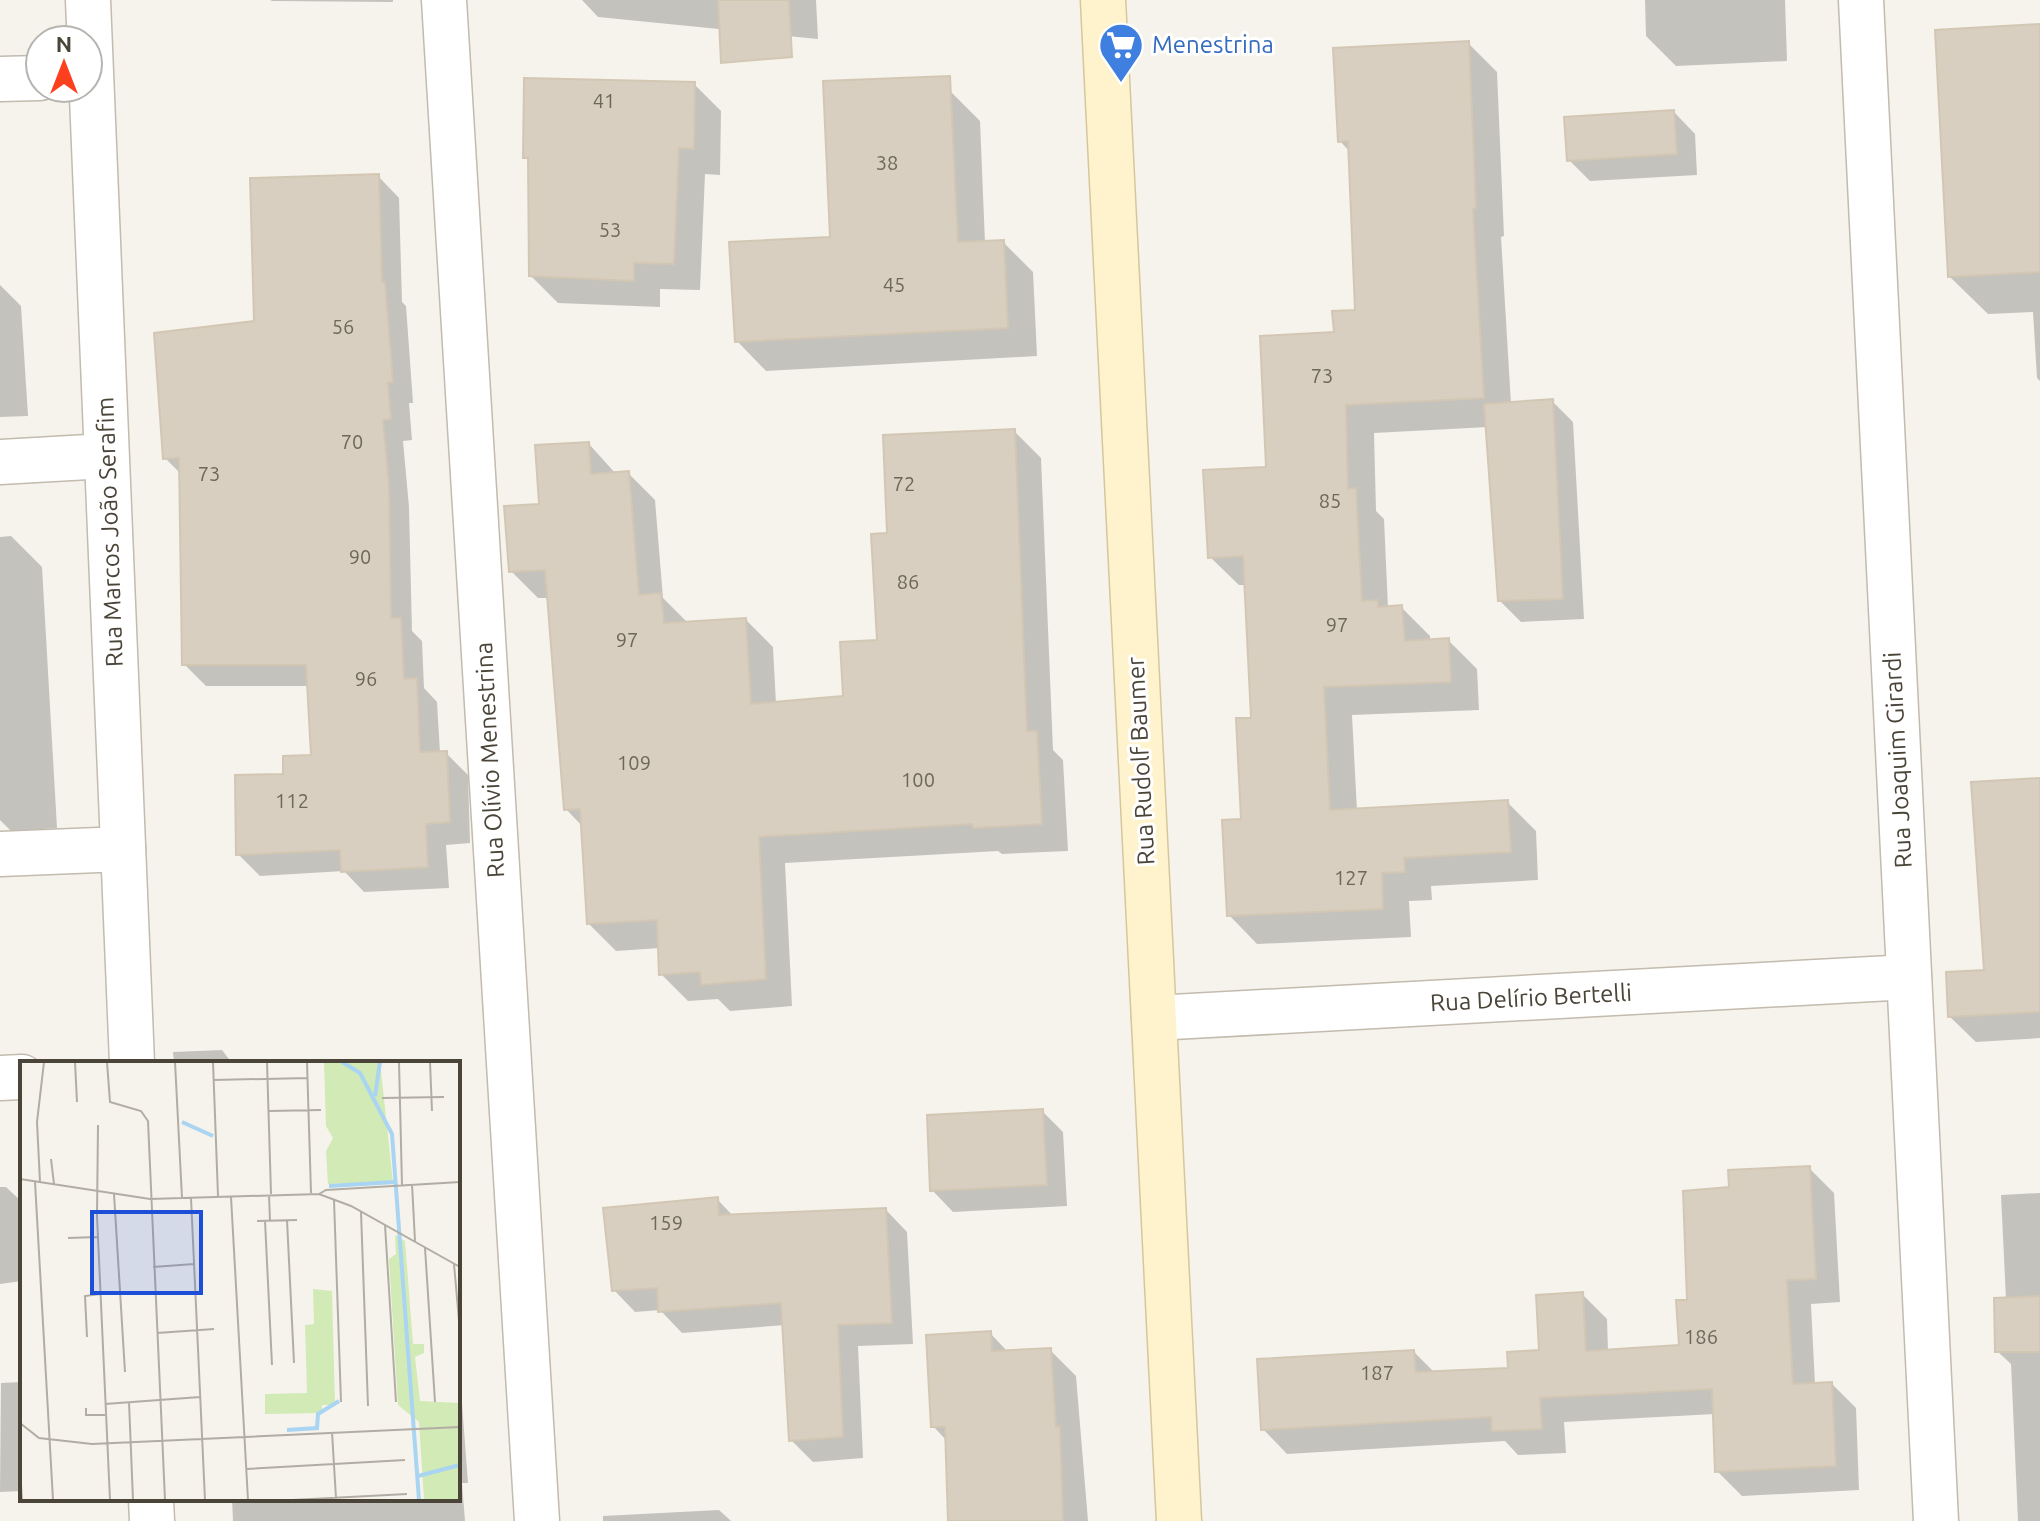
<svg xmlns="http://www.w3.org/2000/svg" width="2040" height="1521" viewBox="0 0 2040 1521" font-family="Ubuntu,sans-serif">
<style>
.shadow{fill:#0003}
.building{fill:#d8cfc1;stroke:#d3c7b4;stroke-width:2}
.lines{fill:none;stroke-linecap:round;stroke-linejoin:round}
.street-casing{stroke:#c2bbae;stroke-width:47}
.secondary-casing{stroke:#d6c79b;stroke-width:47}
.street{stroke:#fff;stroke-width:44}
.secondary{stroke:#fff3cd;stroke-width:44}
.labels{text-anchor:middle;stroke-width:6;stroke-linejoin:round;paint-order:stroke}
.number-label{font-size:20px;fill:#6e675b}
.shop-label{font-size:24px;fill:#366cbe;stroke:#fff;text-anchor:start}
.street-label{font-size:24px;fill:#4b4439;stroke:#fff}
.inset-river{fill:none;stroke:#a9d4f2;stroke-width:4}
.inset-road{fill:none;stroke:#b2ada4;stroke-width:2}
.view{fill:#1d4ed8;fill-opacity:0.15;stroke:#1d4ed8;stroke-width:4}
.inset-edge{fill:none;stroke:#4b4439;stroke-width:4}
</style>
<rect width="100%" height="100%" fill="#f6f3ec"/>
<!-- shadow -->
<g class="shadow">
<polygon points="270,0 393,0 393,2 272,1"/>
<polygon points="582,0 816,0 818,39 598,17"/>
<polygon points="1645,0 1785,0 1787,61 1676,66 1646,36"/>
<polygon points="2040,26 2040,381 2037,378 2033,312 1988,314 1950,277"/>
<polygon points="1468,43 1497,72 1504,236 1501,237 1511,404 1552,401 1573,422 1584,619 1521,622 1499,600 1488,427 1374,433 1376,511 1384,519 1388,608 1401,607 1430,636 1430,641 1448,640 1477,669 1479,710 1352,715 1357,811 1507,802 1536,831 1538,880 1431,886 1432,900 1409,901 1411,937 1257,944 1229,915 1253,719 1247,585 1239,585 1210,557 1268,469 1336,334 1357,312 1350,152 1340,141"/>
<polygon points="694,84 721,111 720,175 705,174 700,290 660,289 660,307 558,303 531,276 530,162 525,157"/>
<polygon points="950,91 980,121 985,243 1003,242 1033,272 1037,356 766,371 737,341 832,239"/>
<polygon points="1674,112 1695,134 1697,175 1590,181 1569,160"/>
<polygon points="378,176 399,198 402,302 406,306 413,403 409,403 412,440 403,441 409,507 412,631 422,641 424,688 437,702 440,753 446,753 468,775 470,843 446,845 449,888 364,892 344,871 260,876 238,854 285,776 313,757 309,686 206,686 184,664 182,475 165,458 257,322"/>
<polygon points="0,285 21,306 28,416 0,417"/>
<polygon points="1014,431 1041,458 1053,750 1063,760 1068,851 1002,854 998,851 785,863 792,1006 730,1011 718,999 688,1001 661,974 660,948 616,951 589,924 583,827 566,809 549,598 538,598 511,571 541,506 589,444 616,474 628,473 655,500 663,598 688,623 746,620 773,647 776,704 845,698 879,642 889,535"/>
<polygon points="11,536 42,567 57,828 11,831 0,820 0,537"/>
<polygon points="2040,780 2040,1038 1976,1042 1949,1016 1986,972"/>
<polygon points="222,1050 232,1063 174,1063 173,1052"/>
<polygon points="1042,1111 1063,1132 1067,1206 953,1212 932,1190"/>
<polygon points="1809,1168 1834,1193 1840,1302 1811,1304 1815,1385 1832,1384 1856,1408 1859,1490 1742,1496 1717,1471 1715,1414 1564,1422 1566,1453 1518,1455 1505,1441 1287,1454 1263,1429 1414,1352 1435,1373 1510,1370 1541,1352 1582,1294 1607,1319 1608,1351 1681,1347 1689,1302 1731,1189"/>
<polygon points="0,1187 6,1187 22,1202 22,1281 0,1284"/>
<polygon points="2040,1193 2040,1521 2018,1521 2011,1364 1997,1351 2006,1299 2001,1195"/>
<polygon points="717,1199 734,1217 886,1210 907,1232 913,1344 858,1346 863,1458 813,1462 791,1440 785,1325 682,1333 660,1310 635,1312 614,1290"/>
<polygon points="990,1333 1008,1352 1050,1350 1076,1376 1088,1521 950,1521 947,1441 933,1426"/>
<polygon points="458,1350 468,1483 462,1483 465,1521 233,1521 232,1499 458,1499"/>
<polygon points="22,1382 22,1491 0,1492 1,1383"/>
<polygon points="719,1510 731,1521 603,1521 603,1516"/>
</g>
<!-- building -->
<g class="building">
<polygon points="718,0 789,0 792,57 721,63"/>
<polygon points="2040,24 2040,272 1948,277 1935,30"/>
<polygon points="1469,41 1476,208 1473,209 1484,398 1346,405 1348,489 1356,488 1362,601 1378,600 1378,607 1402,605 1405,641 1449,638 1451,682 1324,687 1330,810 1508,800 1511,852 1404,858 1405,872 1382,873 1383,909 1227,916 1222,820 1241,819 1236,718 1251,718 1243,556 1208,558 1203,470 1266,467 1260,336 1334,332 1332,311 1355,310 1348,141 1338,142 1333,48"/>
<polygon points="950,76 958,242 1004,240 1008,328 735,342 729,242 830,237 823,81"/>
<polygon points="524,78 695,82 694,149 679,148 674,264 634,263 634,281 529,276 528,158 523,158"/>
<polygon points="1674,110 1677,154 1567,161 1564,117"/>
<polygon points="379,174 382,282 385,282 393,382 388,383 391,419 383,420 389,485 391,618 401,618 404,679 417,678 420,752 447,751 450,822 426,824 428,867 341,872 340,850 236,855 235,775 283,774 283,756 311,755 306,665 182,665 179,458 163,459 154,333 254,321 250,178"/>
<polygon points="1553,399 1563,599 1498,601 1484,404"/>
<polygon points="1015,429 1027,731 1037,731 1042,824 973,828 972,824 759,837 766,979 701,985 700,972 659,975 657,920 587,924 580,809 564,810 545,570 509,572 504,506 539,504 535,445 589,442 591,474 629,471 639,595 661,593 664,623 746,618 751,704 843,696 840,642 877,640 871,534 887,533 883,435"/>
<polygon points="2040,778 2040,1012 1948,1017 1946,972 1984,970 1971,782"/>
<polygon points="1043,1109 1047,1185 930,1191 927,1115"/>
<polygon points="1810,1166 1816,1279 1787,1280 1793,1384 1832,1382 1836,1466 1715,1472 1712,1389 1540,1398 1542,1429 1492,1431 1491,1417 1261,1430 1257,1359 1414,1350 1416,1372 1508,1368 1507,1352 1539,1350 1536,1295 1583,1292 1586,1351 1679,1345 1676,1300 1687,1300 1683,1191 1729,1187 1728,1170"/>
<polygon points="718,1197 719,1215 886,1208 892,1323 838,1325 843,1437 789,1441 781,1303 658,1312 657,1288 612,1291 603,1208"/>
<polygon points="2040,1296 2040,1352 1995,1352 1994,1298"/>
<polygon points="991,1331 992,1351 1051,1348 1056,1427 1060,1426 1063,1521 948,1521 945,1427 931,1427 926,1335"/>
</g>
<g class="lines">
<!-- street casing -->
<g class="street-casing">
<g id="street">
<polyline points="88,0 132,1063"/>
<polyline points="444,0 537,1521"/>
<polyline points="1861,0 1936,1521"/>
<polyline points="0,79 40,78"/>
<polyline points="0,462 106,456"/>
<polyline points="0,854 123,849"/>
<polyline points="1154,1018 1909,977"/>
<polyline points="0,1078 22,1077"/>
<polyline points="151,1499 152,1521"/>
</g>
</g>
<!-- secondary casing -->
<g class="secondary-casing">
<polyline id="secondary" points="1103,0 1179,1521"/>
</g>
<!-- street -->
<use href="#street" class="street"/>
<!-- secondary -->
<use href="#secondary" class="secondary"/>
</g>
<!-- icons -->
<defs>
<g id="supermarket-pin" transform="scale(2.3)"><path d="M0 17L-7.5 6A9.5 9.5 0 1 1 7.5 6Z" fill="#3f7fe0" stroke="#fff"/><path d="M-6-5.5h2.5l.6 2H6L4.5 2H-2.5L-4.4-4H-6ZM-1.5 3.2a1.3 1.3 0 1 0 .1 0ZM3 3.2a1.3 1.3 0 1 0 .1 0Z" fill="#fff"/></g>
</defs>
<g fill-rule="evenodd">
<use href="#supermarket-pin" x="1121" y="45"/>
</g>
<g class="labels">
<!-- number labels -->
<g class="number-label">
<text x="604" y="108">41</text>
<text x="887" y="170">38</text>
<text x="610" y="237">53</text>
<text x="894" y="292">45</text>
<text x="343" y="334">56</text>
<text x="1322" y="383">73</text>
<text x="352" y="449">70</text>
<text x="209" y="481">73</text>
<text x="904" y="491">72</text>
<text x="1330" y="508">85</text>
<text x="360" y="564">90</text>
<text x="908" y="589">86</text>
<text x="1337" y="632">97</text>
<text x="627" y="647">97</text>
<text x="366" y="686">96</text>
<text x="634" y="770">109</text>
<text x="918" y="787">100</text>
<text x="292" y="808">112</text>
<text x="1351" y="885">127</text>
<text x="666" y="1230">159</text>
<text x="1701" y="1344">186</text>
<text x="1377" y="1380">187</text>
</g>
<!-- shop labels -->
<g class="shop-label">
<text x="1152" y="53">Menestrina</text>
</g>
<!-- street labels -->
<g class="street-label">
<text transform="translate(110 532) rotate(-92)" y="8">Rua Marcos João Serafim</text>
<text transform="translate(490 760) rotate(-93)" y="8">Rua Olívio Menestrina</text>
<text transform="translate(1898 760) rotate(-93)" y="8">Rua Joaquim Girardi</text>
<text transform="translate(1141 761) rotate(-93)" y="8">Rua Rudolf Baumer</text>
<text transform="translate(1531 998) rotate(-3)" y="8">Rua Delírio Bertelli</text>
</g>
</g>
<!-- overview -->
<g transform="translate(20 1061)">
<rect width="440" height="440" fill="#f6f3ec"/>
<path d="M304,1H360L373,121L308,123L306,90L313,77L306,65ZM375,174L385,180L393,283H404V292L395,296L400,340L440,342V439H404L399,361L378,344L369,198L376,193ZM293,228L312,230L315,344H302V352L245,353V333L287,332L285,264L294,263Z" fill="#d2eab5"/>
<path class="inset-river" d="M322,1L340,12L372,73L399,439M355,35L360,1M162,61L193,75M309,125L375,121M267,369L297,367L298,353L319,340M398,415L440,404"/>
<path class="inset-road" d="M55,1L57,41M87,1L90,41L121,50L128,60L145,439M155,1L162,137M193,1L198,135M247,1L251,133M287,1L291,132M379,1L382,124M410,1L412,50M193,19L288,17M362,37L424,36M249,50L301,49M78,64L77,155L90,439M31,98L34,123M0,118L130,138L299,133L331,145L440,206M15,121L33,439M20,121L17,61L24,1M392,123L395,180M94,133L105,311M299,133L306,129L440,121M249,134L250,160M211,136L228,439M171,137L185,439M314,139L321,341M341,151L348,345M267,159L274,302M237,160L277,159M245,160L252,304M365,164L376,341M48,177L78,176M405,187L415,341M434,203L440,271M133,206L174,203M137,272L194,268M67,276L65,235L80,233M109,341L113,439M85,343L180,336M66,347V354H85M0,362L19,377L72,383L440,366M312,371L316,437M0,408L2,439M226,408L385,399M272,439L387,433"/>
<path class="view" d="M72,151H181V232H72Z"/>
<rect width="440" height="440" class="inset-edge"/>
</g>
<!-- north arrow -->
<g transform="translate(64 64)"><circle r="38" fill="#ffffff" stroke="#b7b4b0" stroke-width="2"/>
<path d="M0-6L14 30L0 20L-14 30Z" fill="#fc3f1d"/>
<text y="-12" font-size="22" font-weight="bold" text-anchor="middle" fill="#4b4439">N</text>
</g>
</svg>
